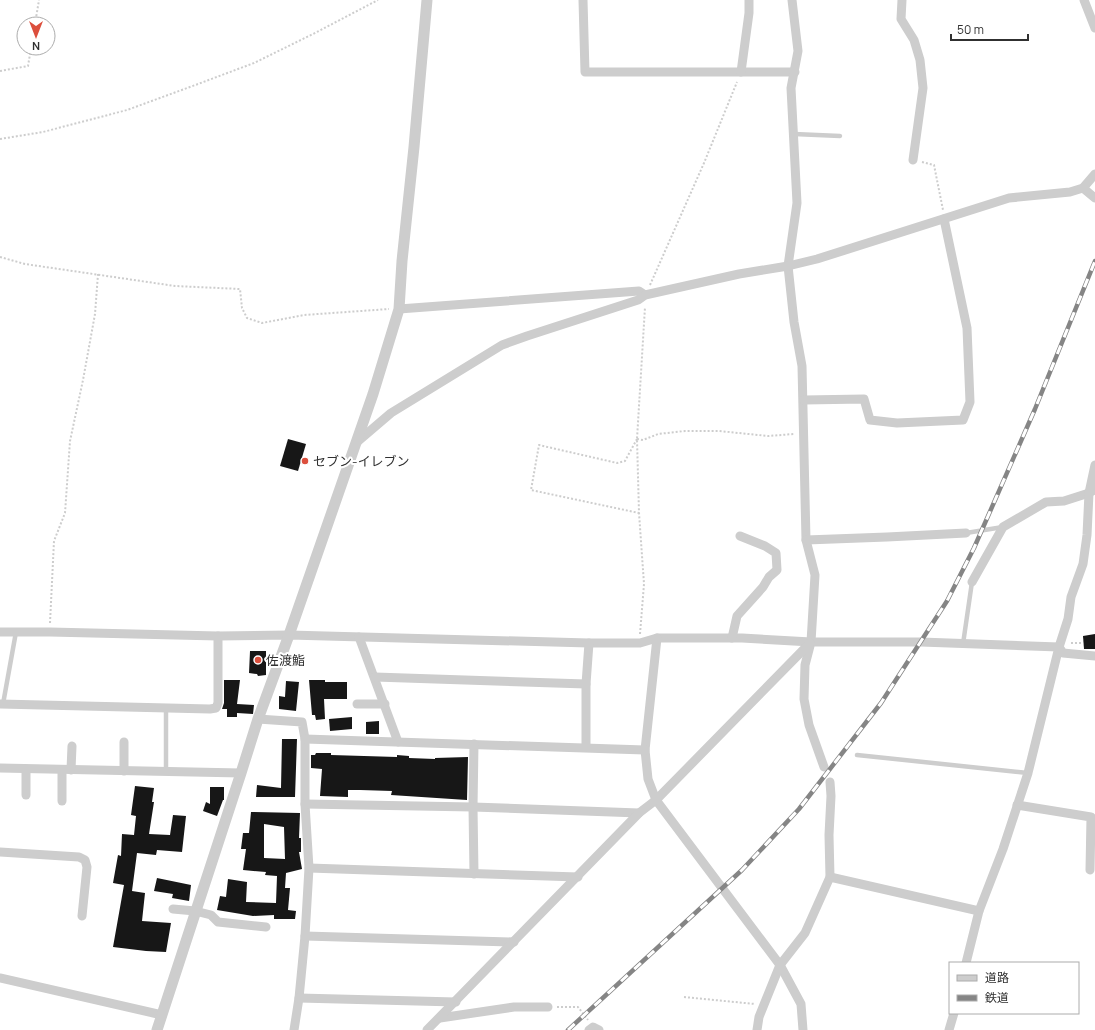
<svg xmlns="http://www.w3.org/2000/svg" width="1095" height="1030" viewBox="0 0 1095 1030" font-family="Manrope,'Noto Sans JP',sans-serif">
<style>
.building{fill:#171717;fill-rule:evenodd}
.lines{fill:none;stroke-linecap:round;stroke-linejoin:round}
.path{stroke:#cdcdcd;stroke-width:2;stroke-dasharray:2 2;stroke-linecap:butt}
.service{stroke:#cdcdcd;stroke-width:4.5}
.minor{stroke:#cdcdcd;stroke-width:9}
.tertiary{stroke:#cdcdcd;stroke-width:11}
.rail-casing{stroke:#858585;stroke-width:4.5}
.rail{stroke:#fff;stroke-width:3;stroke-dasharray:9;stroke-linecap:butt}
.poi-dot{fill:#dc4f3d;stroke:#fff;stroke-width:1.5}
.labels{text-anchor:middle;stroke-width:4;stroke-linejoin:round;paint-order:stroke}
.poi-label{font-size:13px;fill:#303030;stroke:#fff;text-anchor:start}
</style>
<rect width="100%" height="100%" fill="#fff"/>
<!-- building -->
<g class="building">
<polygon points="288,439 306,444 298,471 280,466"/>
<polygon points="1095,634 1095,649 1084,649 1083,636"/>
<polygon points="250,651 266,651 266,675 258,676 257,674 249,673"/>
<polygon points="224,680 240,680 237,704 254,705 253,714 237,713 237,717 227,717 227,709 222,709 224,703"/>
<polygon points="309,680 325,680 325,682 347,682 347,699 324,699 325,719 316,720 315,715 312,715"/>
<polygon points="286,681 299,682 296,711 279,709 279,696 285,697"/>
<polygon points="352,717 352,729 330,731 329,719"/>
<polygon points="379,721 379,734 366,734 366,722"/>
<polygon points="282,739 297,739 295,797 256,797 257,785 281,788"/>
<polygon points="316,753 331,753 331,755 397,757 397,755 409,756 409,758 435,759 435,758 468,757 467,800 391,795 392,791 360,790 348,790 348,797 320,796 322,769 311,768 311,755 315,755"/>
<polygon points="135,786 154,788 152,802 154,802 149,834 170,835 173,815 186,816 182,852 157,850 156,855 137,853 132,891 145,893 142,921 171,923 166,952 146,951 113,947 124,885 113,883 118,855 121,856 122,834 134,835 136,816 131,815"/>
<polygon points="210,787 224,787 224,800 223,800 217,816 203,811 206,802 210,804"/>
<path d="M251,812L300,813L299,838H301V852H299L302,869L286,873L285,888H290L288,910L296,911L295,919H274V915L253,916L217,910L220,896L226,897L228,879L247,882L246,902L276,903L277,876L265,875L266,872L243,870L246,849H241L243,833H249ZM264,824L284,827L285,859L264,858Z"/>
<polygon points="157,878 191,885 189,901 172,898 173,894 154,891"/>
</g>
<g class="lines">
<!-- path -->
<g class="path">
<polyline points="35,24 39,0"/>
<polyline points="0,71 28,66 31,48"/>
<polyline points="0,139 43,132 127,110 198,84 254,63 313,34 378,0"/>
<polyline points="922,162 934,165 943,210"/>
<polyline points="0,257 25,264 175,286 240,289 242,308 247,318 262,323 304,315 389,309"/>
<polyline points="650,285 704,163 737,82"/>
<polyline points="637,439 625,461 617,463 539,445 531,490 639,513"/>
<polyline points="637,439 643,440 658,434 685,431 719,431 768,436 794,434"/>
<polyline points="50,623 54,541 65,513 70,441 83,380 95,314 98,274"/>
<polyline points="640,634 644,584 639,513 637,439 645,307"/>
<polyline points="1071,643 1083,643"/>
<polyline points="684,997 755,1004"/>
<polyline points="557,1007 578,1007 588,1020"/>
</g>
<!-- service -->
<g class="service">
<polyline points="794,134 840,136"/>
<polyline points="966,533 1003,527"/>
<polyline points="963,644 972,582"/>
<polyline points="3,704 16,632"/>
<polyline points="166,708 166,772"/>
<polyline points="857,755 1028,773"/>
</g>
<!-- minor -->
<g class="minor">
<polyline points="583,0 585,72 795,72"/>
<polyline points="792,0 798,51 791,88 797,203 788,266 794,322 802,366 806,540 815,575 811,642 805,665 804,699 809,725 824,767"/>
<polyline points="902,0 901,19 914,40 920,60 923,88 913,160"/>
<polyline points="1084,0 1095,28"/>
<polyline points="741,72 749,13 749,0"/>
<polyline points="1083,188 1095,198"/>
<polyline points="399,309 639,291 645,295"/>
<polyline points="804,400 864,399 870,420 897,423 963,420 970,402 967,328 944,219"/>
<polyline points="357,442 391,413 502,345 527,336 638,300 645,295 739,274 788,266 817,259 1009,198 1070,192 1083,188 1095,174"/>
<polyline points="806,540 887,537 966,533"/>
<polyline points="972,582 1003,527 1046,502 1064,501 1089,493 1094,490"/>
<polyline points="0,632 50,632 218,636 289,635 589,643 640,643 657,638 742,638 811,642 921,642 1059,647"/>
<polyline points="359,637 398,742"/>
<polyline points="657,638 645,750 648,779 656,800 780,965 801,1004 803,1030"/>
<polyline points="732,638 737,616 763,587 769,577 777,570 776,553 765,546 740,536"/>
<polyline points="1059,647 1063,653 1095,656"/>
<polyline points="375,677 586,684"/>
<polyline points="0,704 210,709 216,708 218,703 218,636"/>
<polyline points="357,704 385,704"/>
<polyline points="258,719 302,722 305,739 305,804 309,868 305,936 299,998 294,1030"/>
<polyline points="305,739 645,750"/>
<polyline points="474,744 473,807 474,874"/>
<polyline points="586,747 586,684 589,643"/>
<polyline points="0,768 241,773"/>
<polyline points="71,770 72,746"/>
<polyline points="124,771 124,742"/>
<polyline points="26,795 26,769"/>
<polyline points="62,801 62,770"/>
<polyline points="305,804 473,807 639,813"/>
<polyline points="1017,805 1091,817 1090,870"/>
<polyline points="0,852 79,857 85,860 87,867 82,916"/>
<polyline points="309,868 578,877"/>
<polyline points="830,877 979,911"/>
<polyline points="173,909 195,911 211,915 218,922 266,927"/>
<polyline points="305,936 514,942"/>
<polyline points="966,963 979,911 1003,849 1028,773 1059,647 1068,619 1071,597 1083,564 1087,535 1089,493 1095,465"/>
<polyline points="0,978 162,1015"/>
<polyline points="299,998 456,1002"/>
<polyline points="440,1018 514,1007 548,1007"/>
<polyline points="427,1030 639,813 656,800 810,643"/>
<polyline points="589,1030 593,1027 599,1030"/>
<polyline points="757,1030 759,1017 780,965 805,933 830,877 829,835 831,796 830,782"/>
<polyline points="949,1030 954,1013"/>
</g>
<!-- tertiary -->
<polyline class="tertiary" points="157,1030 241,773 258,719 289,635 373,394 399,309 402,261 414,147 427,0"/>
<!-- rail casing -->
<g class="rail-casing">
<polyline id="rail" points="568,1030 742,870 799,809 881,703 947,601 974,548 1035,409 1095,261"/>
</g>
<!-- rail -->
<use href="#rail" class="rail"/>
</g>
<!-- markers -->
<g class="poi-dot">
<circle cx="305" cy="461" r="4"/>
<circle cx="258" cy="660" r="4"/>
</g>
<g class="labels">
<!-- poi labels -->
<g class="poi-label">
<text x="313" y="466">セブン-イレブン</text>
<text x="266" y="665">佐渡鮨</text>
</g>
</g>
<!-- legend -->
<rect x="949" y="962" width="130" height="52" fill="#ffffff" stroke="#acacac"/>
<rect x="957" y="975" width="20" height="6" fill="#cdcdcd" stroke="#acacac"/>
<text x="985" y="982" font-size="12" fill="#303030">道路</text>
<rect x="957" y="995" width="20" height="6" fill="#858585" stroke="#acacac"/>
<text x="985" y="1002" font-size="12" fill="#303030">鉄道</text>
<!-- north arrow -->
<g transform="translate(36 36) rotate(180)"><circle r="19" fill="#ffffff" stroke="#acacac"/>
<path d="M0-3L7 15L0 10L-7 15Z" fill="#dc4f3d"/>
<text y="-6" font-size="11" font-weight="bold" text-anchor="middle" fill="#303030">N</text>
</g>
<!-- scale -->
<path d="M951 34v6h77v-6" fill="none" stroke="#303030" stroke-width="2"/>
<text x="957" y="34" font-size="12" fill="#303030" stroke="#ffffff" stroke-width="3" paint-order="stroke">50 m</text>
</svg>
